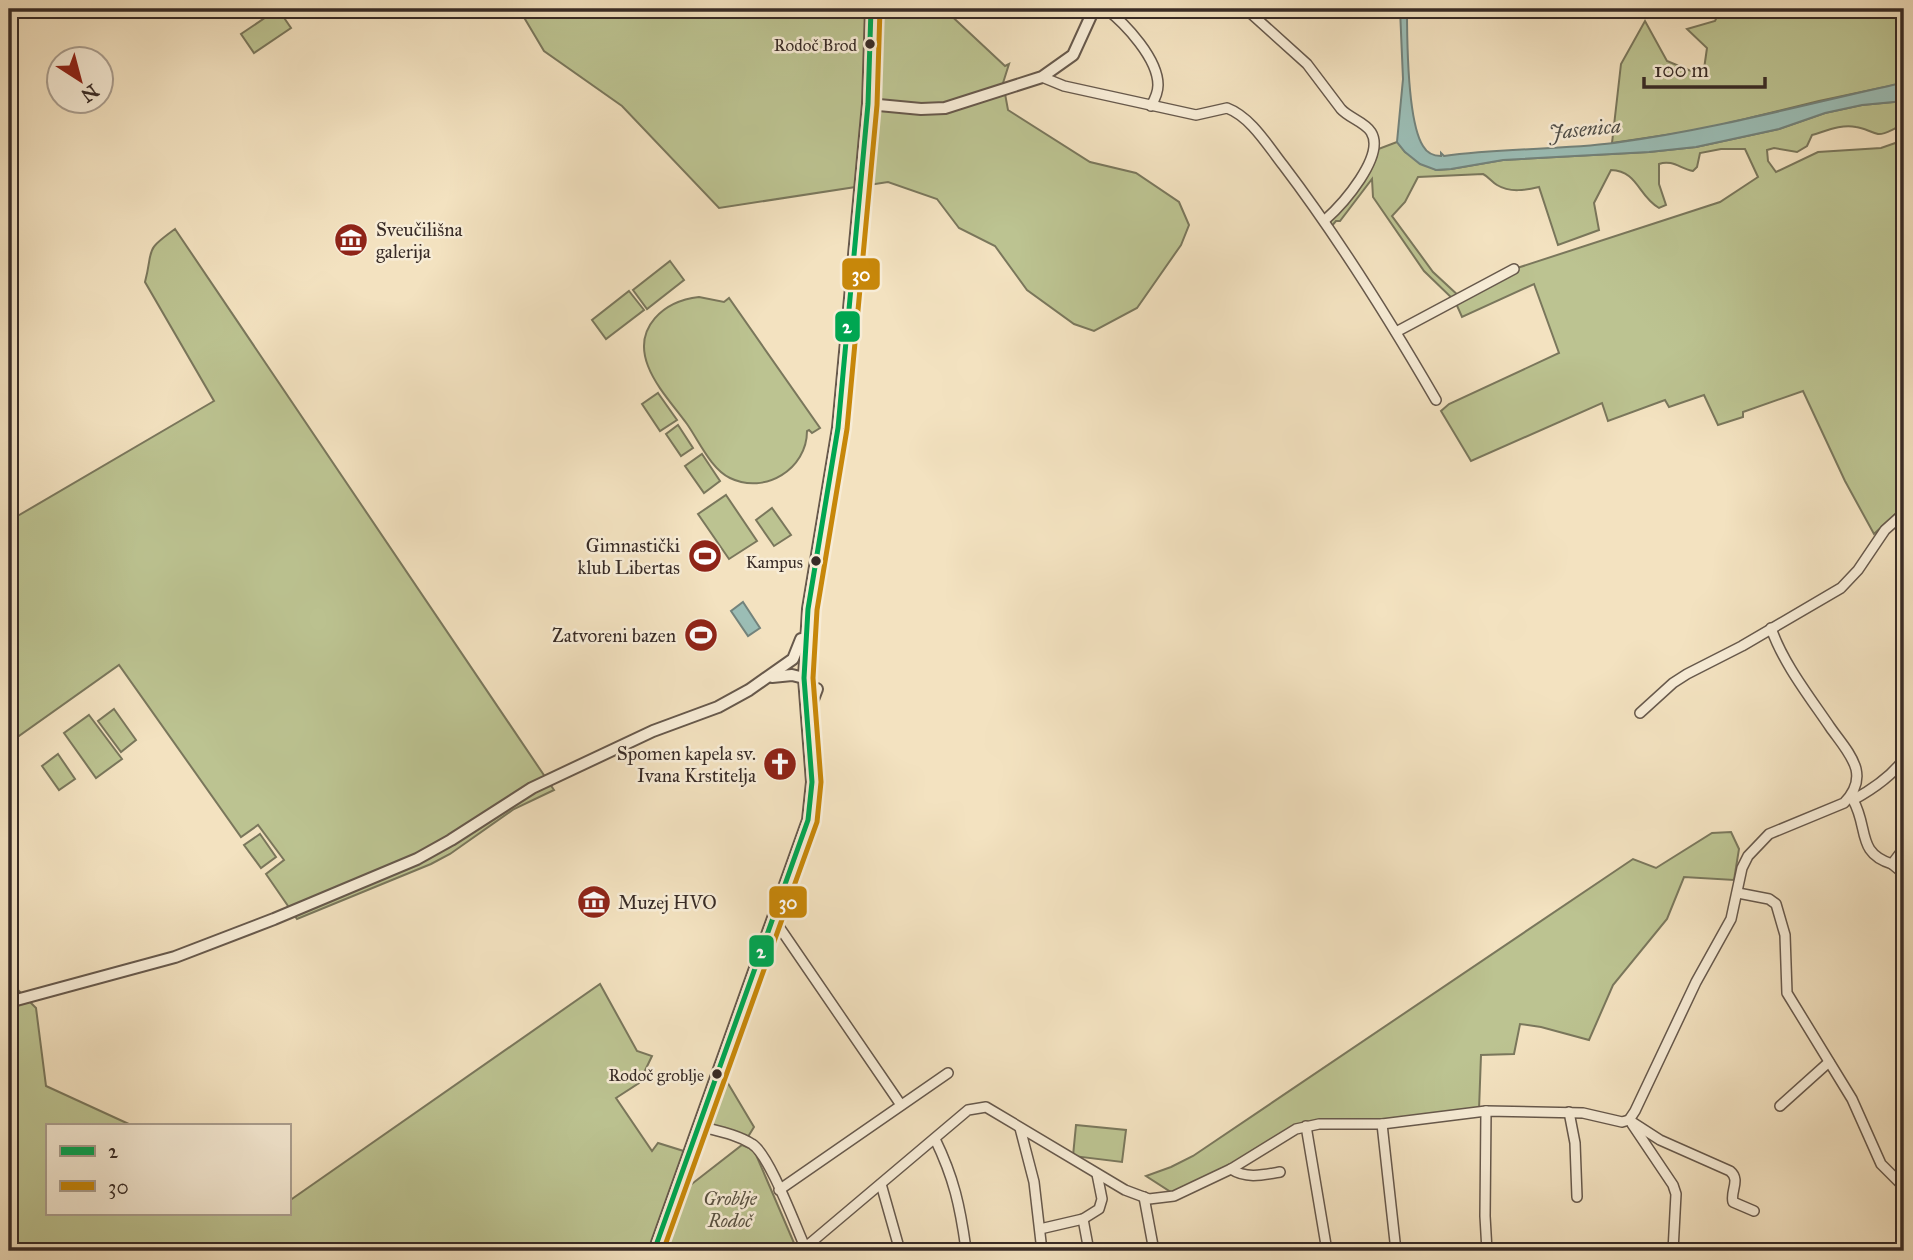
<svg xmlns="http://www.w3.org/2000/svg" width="1913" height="1260" viewBox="0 0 1913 1260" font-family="'IM FELL Great Primer',serif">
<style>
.green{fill:#bcc391;stroke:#7a775c;stroke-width:2;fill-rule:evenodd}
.water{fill:#9bbdb5;stroke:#73837c;stroke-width:2}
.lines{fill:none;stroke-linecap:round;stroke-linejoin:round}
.minor-casing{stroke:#67594c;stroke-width:12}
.tertiary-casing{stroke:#67594c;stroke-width:14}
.minor{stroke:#f7ecd6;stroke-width:9}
.tertiary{stroke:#f7ecd6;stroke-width:10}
.bus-1-casing{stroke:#f7ecd6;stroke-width:10}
.bus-2-casing{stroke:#f7ecd6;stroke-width:10}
.bus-1{stroke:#00a651;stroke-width:5}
.bus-2{stroke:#c7870a;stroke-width:5}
.bus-dot{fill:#382b26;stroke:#f7ecd6;stroke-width:2.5}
.labels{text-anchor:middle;stroke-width:5;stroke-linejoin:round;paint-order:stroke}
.bus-label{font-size:17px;fill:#382b26;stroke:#f7ecd6;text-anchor:end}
.poi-label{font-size:19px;fill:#382b26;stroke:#f7ecd6;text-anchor:end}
.park-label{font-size:19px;font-style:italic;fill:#595141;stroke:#f7ecd6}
.water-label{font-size:21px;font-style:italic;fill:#51504a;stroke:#f7ecd6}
.line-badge{stroke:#f7ecd6;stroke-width:2.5}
.badge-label{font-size:19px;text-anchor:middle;font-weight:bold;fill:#fff}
</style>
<rect width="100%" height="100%" fill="#f3e2c0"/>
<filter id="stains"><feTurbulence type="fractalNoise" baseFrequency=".00286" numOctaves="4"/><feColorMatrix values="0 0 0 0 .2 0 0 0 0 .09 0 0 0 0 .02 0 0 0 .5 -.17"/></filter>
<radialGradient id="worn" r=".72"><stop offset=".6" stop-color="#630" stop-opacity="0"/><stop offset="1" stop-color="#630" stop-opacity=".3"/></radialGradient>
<!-- green -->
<g class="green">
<polygon points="278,9 291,28 254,53 241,34"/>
<polygon points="519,9 944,9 1005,66 1009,64 1003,83 1008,110 1090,162 1136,173 1179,202 1189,225 1181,245 1137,308 1094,331 1074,324 1027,290 995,246 959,228 937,199 888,182 719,208 622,106 544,51"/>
<polygon points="1721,9 1904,9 1904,83 1819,101 1700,130 1612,143 1621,64 1645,21 1667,61 1703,76 1707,48 1687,29 1715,21"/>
<path d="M1904,101V126C1895,126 1887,135 1878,134C1870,132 1864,128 1856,127C1841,124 1826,131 1812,135L1807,146L1797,152L1774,148L1767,150L1768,161L1776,172L1818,152L1881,148L1904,140V506L1874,534L1845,481L1803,391L1743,412V417L1718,425L1704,395L1669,407L1665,400L1608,421L1602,403L1471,461L1441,411L1449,404L1559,353L1534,284L1462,317L1455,301L1424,271L1373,197L1372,179L1340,221H1336L1330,228L1325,220L1339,208L1373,151L1397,142L1405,152L1436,170L1451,169L1503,160L1649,152L1696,147L1779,129L1825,113L1862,105ZM1721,149H1745L1758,177L1720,202L1514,269L1461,298L1433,272L1392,216L1405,202L1418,177L1483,174C1489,177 1492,182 1497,185C1510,193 1526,190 1539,187L1558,245L1599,230L1594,203L1611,170C1638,171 1638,196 1659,208L1666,205L1659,184V164C1672,159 1681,169 1693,171L1697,167L1700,153Z"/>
<path d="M175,229L554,790L514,809L450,854L431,864L297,919L266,874L284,860L258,825L241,837L119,665L9,743V521L214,401L145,282C154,248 143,252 175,229Z"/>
<polygon points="670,261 684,280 647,309 633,290"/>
<polygon points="629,291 644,310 606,339 592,320"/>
<path d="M699,297L724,302L729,298L820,428L812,433L809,430L807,431C807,469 765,495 730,478C711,469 699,441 687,424C674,406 656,387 648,366C633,327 664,301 699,297Z"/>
<polygon points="658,393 677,420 660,431 642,404"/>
<polygon points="678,425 693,448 681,456 666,434"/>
<polygon points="702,454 720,481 704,493 685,466"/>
<polygon points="726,495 757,541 729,559 698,514"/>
<polygon points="772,508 791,535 774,546 756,520"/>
<polygon points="114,709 136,740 121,752 98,721"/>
<polygon points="89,715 122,759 96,778 64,733"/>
<polygon points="58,754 75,779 59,790 42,766"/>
<polygon points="1731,832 1739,849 1734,880 1684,877 1667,919 1613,985 1589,1040 1541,1027 1520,1024 1514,1054 1481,1055 1479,1110 1380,1121 1312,1123 1231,1166 1174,1194 1146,1176 1171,1167 1193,1156 1633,859 1656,868 1712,833"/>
<polygon points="260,834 276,857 261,868 244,845"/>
<polygon points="9,981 36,1008 46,1086 131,1125 47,1125 47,1213 289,1213 289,1201 600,984 637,1051 652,1056 639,1083 616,1098 652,1151 658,1143 690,1153 654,1251 9,1251"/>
<polygon points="723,1075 754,1127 746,1140 699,1126 717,1076"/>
<polygon points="1076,1125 1126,1130 1122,1162 1073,1156"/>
<polygon points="742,1145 754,1150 794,1243 790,1251 662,1251 684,1190"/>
</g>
<!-- water -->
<g class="water">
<path d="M1400,9H1407C1407,40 1407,121 1423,146C1427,153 1433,156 1441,156V153L1444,156C1500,148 1558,150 1614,143C1712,130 1806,104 1902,83H1904V101L1862,105L1825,113L1779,129L1696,147L1649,152L1503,160L1451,169L1436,170L1420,164L1405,152L1397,142L1403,79Z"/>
<polygon points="743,602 760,628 748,636 731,611"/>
</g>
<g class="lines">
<!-- minor casing -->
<g class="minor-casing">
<g id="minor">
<path d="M1106,9C1126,24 1158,59 1158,85C1158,93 1155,99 1151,106"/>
<path d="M1246,9L1307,64L1341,109C1349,118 1365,122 1371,132C1386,156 1342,205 1325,220"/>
<path d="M1042,77L1064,86L1196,115L1227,108C1251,117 1268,146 1283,165C1340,240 1389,319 1436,400"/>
<polyline points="1396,332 1514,269"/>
<polyline points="1640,713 1673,683 1687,674 1742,646 1841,588 1858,570 1885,530 1904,513"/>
<path d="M1851,798L1853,800C1873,789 1891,777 1904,759"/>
<path d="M1853,800C1869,828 1856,853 1892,864L1904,848"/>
<polyline points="1892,864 1904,874"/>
<polyline points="1738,893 1769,899 1776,904 1785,935 1787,993 1852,1099 1881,1164 1904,1187"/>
<polyline points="773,918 901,1105"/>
<polyline points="1780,1106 1829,1062"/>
<polyline points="1486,1111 1485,1216 1487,1251"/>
<polyline points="1569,1112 1575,1143 1577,1197"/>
<path d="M1629,1120L1635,1111L1696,982L1731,919L1742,868L1748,856L1769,834L1844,803C1853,794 1859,782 1856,769C1852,754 1839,740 1830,727C1809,696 1783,663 1771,628"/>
<polyline points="1382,1124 1396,1251"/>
<polyline points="1632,1124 1673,1185 1676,1194 1673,1251"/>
<path d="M699,1126C717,1131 736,1134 752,1144C769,1154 795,1225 805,1247"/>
<polyline points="1306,1126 1327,1251"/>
<polyline points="1020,1128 1034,1182 1042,1251"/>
<path d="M935,1139C954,1178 960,1206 966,1249"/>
<path d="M1231,1169C1246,1179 1263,1175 1280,1172"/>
<polyline points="881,1184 900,1251"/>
<polyline points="779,1190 948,1073"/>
<polyline points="1144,1197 1154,1251"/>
<polyline points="1083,1219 1089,1251"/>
<polyline points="1040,1229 1083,1219 1099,1209 1102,1199 1097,1174"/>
<path d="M801,1251L968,1110L986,1107L1125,1190L1149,1199L1174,1196L1231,1169L1296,1129L1319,1124H1382L1486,1111L1583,1113L1622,1122L1629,1120L1660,1140L1730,1171C1741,1180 1730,1191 1733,1202L1754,1211"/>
</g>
</g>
<!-- tertiary casing -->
<g class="tertiary-casing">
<g id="tertiary">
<polyline points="868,104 921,109 945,108 1042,77 1073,55 1094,9"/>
<polyline points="772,677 792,675 804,678"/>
<polyline points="809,710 817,689"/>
<polyline points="9,1002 175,957 274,919 417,859 451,840 532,788 653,731 718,707 749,690 793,659 801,639"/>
<polyline points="654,1251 808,820 812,782 804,678 808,609 838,428 868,104 871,9"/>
</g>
</g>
<!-- minor -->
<use href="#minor" class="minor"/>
<!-- tertiary -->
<use href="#tertiary" class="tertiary"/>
<!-- bus-1 casing -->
<g class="bus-1-casing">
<polyline id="bus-1" points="654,1251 808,820 812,782 804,678 808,609 838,428 868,104 871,9"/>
</g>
<!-- bus-2 casing -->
<g class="bus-2-casing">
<polyline id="bus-2" points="663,1251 817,822 821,782 813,678 817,610 847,429 877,105 880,9"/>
</g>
<!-- bus-1 -->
<use href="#bus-1" class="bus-1"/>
<!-- bus-2 -->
<use href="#bus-2" class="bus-2"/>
</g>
<!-- icons -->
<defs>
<g id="museum-disc" transform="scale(1.75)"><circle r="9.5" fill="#8f2418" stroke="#f7ecd6"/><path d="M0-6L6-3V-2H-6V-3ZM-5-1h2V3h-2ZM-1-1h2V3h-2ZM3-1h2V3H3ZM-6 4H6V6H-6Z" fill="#fff"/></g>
<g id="stadium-disc" transform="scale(1.75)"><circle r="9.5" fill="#8f2418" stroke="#f7ecd6"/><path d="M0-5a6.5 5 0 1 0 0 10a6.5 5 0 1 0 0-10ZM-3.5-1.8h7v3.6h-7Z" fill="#fff"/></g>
<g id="church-disc" transform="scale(1.75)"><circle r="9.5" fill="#8f2418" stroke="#f7ecd6"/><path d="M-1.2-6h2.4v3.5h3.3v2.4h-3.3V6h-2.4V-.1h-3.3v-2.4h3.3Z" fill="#fff"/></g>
</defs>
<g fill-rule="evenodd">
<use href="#museum-disc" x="351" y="240"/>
<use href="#stadium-disc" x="705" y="556"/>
<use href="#stadium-disc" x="701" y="635"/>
<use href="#church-disc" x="780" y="764"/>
<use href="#museum-disc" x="594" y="902"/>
</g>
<!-- markers -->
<g class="bus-dot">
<circle cx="870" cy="44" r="6"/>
<circle cx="816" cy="561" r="6"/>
<circle cx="717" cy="1074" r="6"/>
</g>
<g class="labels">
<!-- bus labels -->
<g class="bus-label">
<text x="857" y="51">Rodoč Brod</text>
<text x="803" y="568">Kampus</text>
<text x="704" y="1081">Rodoč groblje</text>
</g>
<!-- poi labels -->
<g class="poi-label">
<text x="376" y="236" text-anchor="start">Sveučilišna<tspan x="376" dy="22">galerija</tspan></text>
<text x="680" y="552">Gimnastički<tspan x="680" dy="22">klub Libertas</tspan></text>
<text x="676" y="642">Zatvoreni bazen</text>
<text x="756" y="760">Spomen kapela sv.<tspan x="756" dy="22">Ivana Krstitelja</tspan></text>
<text x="618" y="909" text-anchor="start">Muzej HVO</text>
</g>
<!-- park labels -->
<g class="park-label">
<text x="730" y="1205">Groblje<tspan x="730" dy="22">Rodoč</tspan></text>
</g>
<!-- water labels -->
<g class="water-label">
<text transform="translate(1585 129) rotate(-6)" y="7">Jasenica</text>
</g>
</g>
<g class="line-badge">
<rect x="841" y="257" width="40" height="34" rx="7" fill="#c7870a"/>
<rect x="834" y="310" width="27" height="33" rx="7" fill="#00a651"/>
<rect x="768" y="885" width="40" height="34" rx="7" fill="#c7870a"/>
<rect x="748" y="934" width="27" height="34" rx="7" fill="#00a651"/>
</g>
<g class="badge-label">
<text x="861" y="281">30</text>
<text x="847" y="333">2</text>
<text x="788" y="909">30</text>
<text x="761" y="958">2</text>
</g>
<!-- margin -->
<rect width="1913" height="1260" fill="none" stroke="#f3e2c0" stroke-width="35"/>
<rect x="10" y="10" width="1892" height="1239" fill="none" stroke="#382b26" stroke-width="3.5"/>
<rect x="18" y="18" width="1878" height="1225" fill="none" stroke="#382b26" stroke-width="2"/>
<!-- legend -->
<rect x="46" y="1124" width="245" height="91" fill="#f7ecd6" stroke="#ab9f90" stroke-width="2"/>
<rect x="60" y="1146" width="35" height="10" fill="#00a651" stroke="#ab9f90" stroke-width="2"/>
<text x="108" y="1158" font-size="21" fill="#382b26">2</text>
<rect x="60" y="1181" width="35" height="10" fill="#c7870a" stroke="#ab9f90" stroke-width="2"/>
<text x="108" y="1194" font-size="21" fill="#382b26">30</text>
<!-- north arrow -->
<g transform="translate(80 80) rotate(144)"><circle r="33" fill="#f7ecd6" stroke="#ab9f90" stroke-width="2"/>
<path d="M0-5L12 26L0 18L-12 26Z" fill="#8f2418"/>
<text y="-10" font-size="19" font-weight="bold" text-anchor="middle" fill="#382b26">N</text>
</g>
<!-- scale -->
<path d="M1644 77v10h121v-10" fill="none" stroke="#382b26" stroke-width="3.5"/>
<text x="1654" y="77" font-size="21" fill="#382b26" stroke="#f7ecd6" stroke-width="5" paint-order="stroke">100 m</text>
<rect width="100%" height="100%" filter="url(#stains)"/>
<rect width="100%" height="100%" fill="url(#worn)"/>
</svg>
